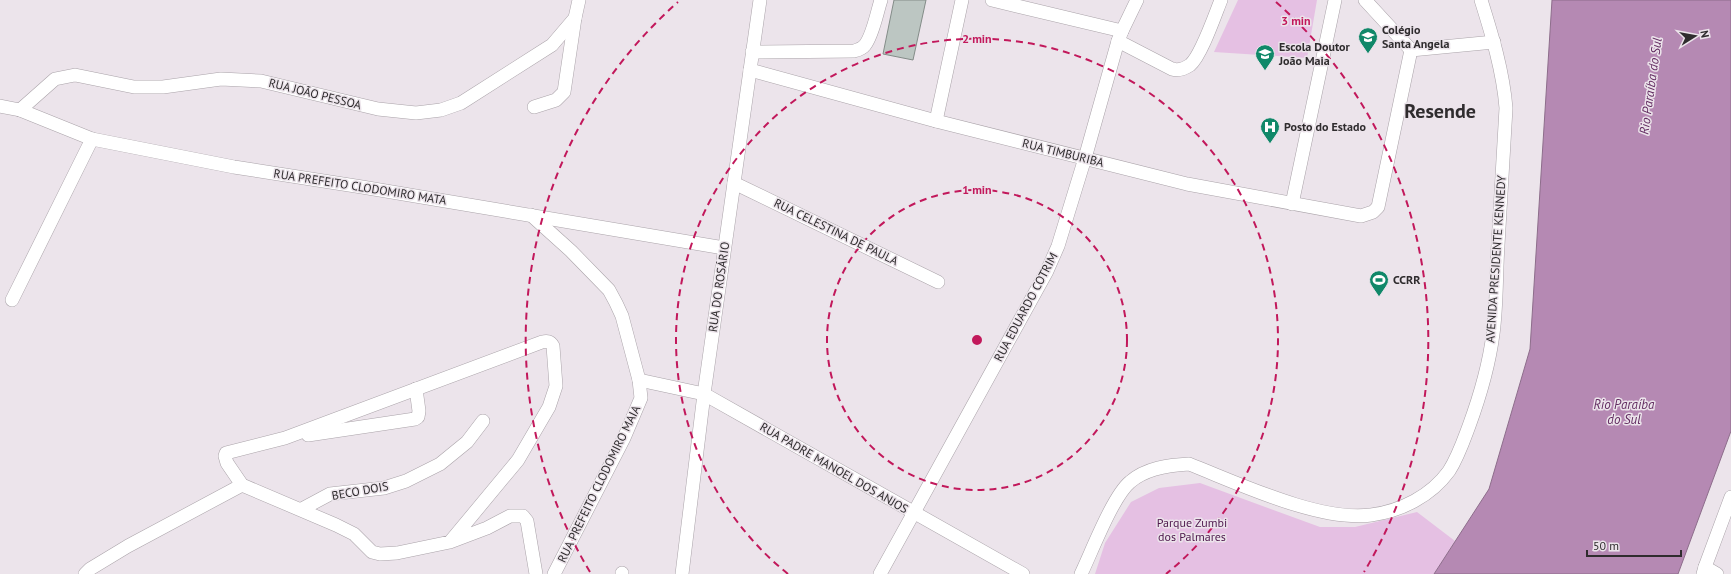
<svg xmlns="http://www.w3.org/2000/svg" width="1731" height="574" viewBox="0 0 1731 574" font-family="'PT Sans',sans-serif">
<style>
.green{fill:#e5c0e3}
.water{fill:#b589b3;stroke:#8d6d8b}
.building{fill:#bcc6c2;stroke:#838c88}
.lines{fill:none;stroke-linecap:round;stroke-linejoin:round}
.minor-casing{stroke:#aaa3a9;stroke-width:14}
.minor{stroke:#fff;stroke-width:13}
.ring{fill:none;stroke:#c2185b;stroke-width:2;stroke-dasharray:7 5}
.labels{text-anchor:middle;stroke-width:3;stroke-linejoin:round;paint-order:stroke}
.poi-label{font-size:12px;font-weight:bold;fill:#2f2c2e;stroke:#ece4eb;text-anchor:start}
.street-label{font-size:12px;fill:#2f2c2e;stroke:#ece4eb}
.park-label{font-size:12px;fill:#4d174c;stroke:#ece4eb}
.water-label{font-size:13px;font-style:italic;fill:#632d62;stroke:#ece4eb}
.town-label{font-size:20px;font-weight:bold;fill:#2f2c2e;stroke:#ece4eb}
.centre{fill:#c2185b;stroke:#ece4eb;stroke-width:2}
.ring-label{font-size:12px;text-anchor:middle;font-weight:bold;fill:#c2185b;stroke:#ece4eb;stroke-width:3;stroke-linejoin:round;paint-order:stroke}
</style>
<rect width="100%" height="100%" fill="#ece4eb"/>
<!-- green -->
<g class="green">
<polygon points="1238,0 1317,0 1307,58 1214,52"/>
<polygon points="1200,483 1320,527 1355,527 1417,512 1455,541 1434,574 1095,574 1105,543 1131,502 1159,488"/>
</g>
<!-- water -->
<polygon class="water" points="1552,0 1731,0 1731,431 1678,574 1434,574 1489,489 1530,349"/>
<!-- building -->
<polygon class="building" points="894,0 926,0 913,60 883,54"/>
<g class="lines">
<!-- minor casing -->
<g class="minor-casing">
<g id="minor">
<polyline points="992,0 1122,31"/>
<polyline points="1365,0 1411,50"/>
<path d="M1118,41L1172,69C1178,71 1184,69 1190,65C1201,56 1215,15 1221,0"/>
<polyline points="1411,50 1494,42"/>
<path d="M752,52L854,51C858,50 862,49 865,45C873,35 877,12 881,0"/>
<polyline points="750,70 936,121 1187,184 1361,216 1373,212 1378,207 1411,50"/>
<polyline points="0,106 20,110 92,139 234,167 362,187 724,248"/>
<polyline points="534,107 556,100 564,92 575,18"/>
<polyline points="20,110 55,79 75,75 134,87 163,87 221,79 261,81 378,109 416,113 441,110 461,103 552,45 575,18 579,0"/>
<polyline points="936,121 962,0"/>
<polyline points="734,183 938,282"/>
<polyline points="1292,204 1335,0"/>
<polyline points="531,215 571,251 609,290 616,303 622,316 639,380 641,398 624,438 554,574"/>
<polyline points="12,300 92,139"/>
<polyline points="639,380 704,394 1023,574"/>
<polyline points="308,435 415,419 418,417 419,411 416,389"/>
<polyline points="302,509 330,494 384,488 406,481 440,464 467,442 483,421"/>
<path d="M450,542L518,460L549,407L556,386L553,346C550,341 547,341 542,342L285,438L226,453L225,456L227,463L242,485L336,525L354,534L372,552L380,554L397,553L450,542L487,528L510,516H523L527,521L536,574"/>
<polyline points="1705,567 1731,497"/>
<polyline points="85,574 90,569 128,546 242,485"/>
<polyline points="622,574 622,573"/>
<polyline points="682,574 704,394 760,0"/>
<polyline points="880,574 1047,271 1058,246 1085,158 1118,41 1122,31 1137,0"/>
<path d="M1081,574C1092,551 1113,496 1130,482C1146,468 1169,465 1189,464C1238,483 1319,522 1371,515C1401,511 1431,496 1449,471C1458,457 1463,442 1469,426C1480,396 1489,365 1493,334C1497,305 1496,275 1498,245C1501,199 1503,153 1506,108C1503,71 1492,35 1481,0"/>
<polyline points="1703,574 1705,567 1717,574"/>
</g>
</g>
<!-- minor -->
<use href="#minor" class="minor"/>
</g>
<!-- distance rings -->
<g class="ring">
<circle cx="977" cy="340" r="150"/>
<path d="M788 574A301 301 0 1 1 1166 574"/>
<path d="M590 572A451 451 0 0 1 678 2M1276 2A451 451 0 0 1 1364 572"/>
</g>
<!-- icons -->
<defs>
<g id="school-pin" transform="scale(1)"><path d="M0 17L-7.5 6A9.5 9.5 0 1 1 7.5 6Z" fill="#108869" stroke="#ece4eb"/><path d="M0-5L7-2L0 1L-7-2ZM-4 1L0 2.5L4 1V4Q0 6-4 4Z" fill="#fff"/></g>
<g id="hospital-pin" transform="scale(1)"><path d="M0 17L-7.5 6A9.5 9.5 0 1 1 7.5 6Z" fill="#108869" stroke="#ece4eb"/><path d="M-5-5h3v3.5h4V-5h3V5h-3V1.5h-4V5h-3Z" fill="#fff"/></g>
<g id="stadium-pin" transform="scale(1)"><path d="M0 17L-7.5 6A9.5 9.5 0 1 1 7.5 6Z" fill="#108869" stroke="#ece4eb"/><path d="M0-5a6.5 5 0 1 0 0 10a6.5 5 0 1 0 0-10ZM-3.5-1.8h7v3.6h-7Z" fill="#fff"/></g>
</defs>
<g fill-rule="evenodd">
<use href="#school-pin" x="1368" y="37"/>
<use href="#school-pin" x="1265" y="54"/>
<use href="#hospital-pin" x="1270" y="127"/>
<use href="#stadium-pin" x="1379" y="280"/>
</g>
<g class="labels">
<!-- poi labels -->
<g class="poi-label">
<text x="1382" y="34">Colégio<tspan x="1382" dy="14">Santa Angela</tspan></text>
<text x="1279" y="51">Escola Doutor<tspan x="1279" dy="14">João Maia</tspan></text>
<text x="1284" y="131">Posto do Estado</text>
<text x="1393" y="284">CCRR</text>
</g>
<!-- street labels -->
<g class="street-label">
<text transform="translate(315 94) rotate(14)" y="4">RUA JOÃO PESSOA</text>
<text transform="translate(1063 153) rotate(14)" y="4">RUA TIMBURIBA</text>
<text transform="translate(360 187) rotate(9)" y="4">RUA PREFEITO CLODOMIRO MATA</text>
<text transform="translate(836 232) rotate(26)" y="4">RUA CELESTINA DE PAULA</text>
<text transform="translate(1496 259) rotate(-86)" y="4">AVENIDA PRESIDENTE KENNEDY</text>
<text transform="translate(719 287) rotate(-82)" y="4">RUA DO ROSÁRIO</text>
<text transform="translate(1026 307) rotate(-62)" y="4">RUA EDUARDO COTRIM</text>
<text transform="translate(834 468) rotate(30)" y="4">RUA PADRE MANOEL DOS ANJOS</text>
<text transform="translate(599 484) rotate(-64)" y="4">RUA PREFEITO CLODOMIRO MAIA</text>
<text transform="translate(360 491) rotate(-10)" y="4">BECO DOIS</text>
</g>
<!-- park labels -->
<g class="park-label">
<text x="1192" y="527">Parque Zumbi<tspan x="1192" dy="14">dos Palmares</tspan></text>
</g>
<!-- water labels -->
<g class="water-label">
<text transform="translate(1650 86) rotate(-82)" y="5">Rio Paraíba do Sul</text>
<text x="1624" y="409">Rio Paraíba<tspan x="1624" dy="15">do Sul</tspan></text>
</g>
<!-- town labels -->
<g class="town-label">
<text x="1440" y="118">Resende</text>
</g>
</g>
<circle cx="977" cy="340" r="6" class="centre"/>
<g class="ring-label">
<text x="1296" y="25">3 min</text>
<text x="977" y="43">2 min</text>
<text x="977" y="194">1 min</text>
</g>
<!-- north arrow -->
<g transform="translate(1695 36) rotate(79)" stroke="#ece4eb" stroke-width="3" paint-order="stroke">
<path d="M0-3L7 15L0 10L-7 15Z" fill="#2f2c2e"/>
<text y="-6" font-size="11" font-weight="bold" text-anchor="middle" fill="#2f2c2e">N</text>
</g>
<!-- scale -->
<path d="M1587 550v6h94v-6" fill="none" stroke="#2f2c2e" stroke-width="2"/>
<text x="1593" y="550" font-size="12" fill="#2f2c2e" stroke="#ece4eb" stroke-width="3" paint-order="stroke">50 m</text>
</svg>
